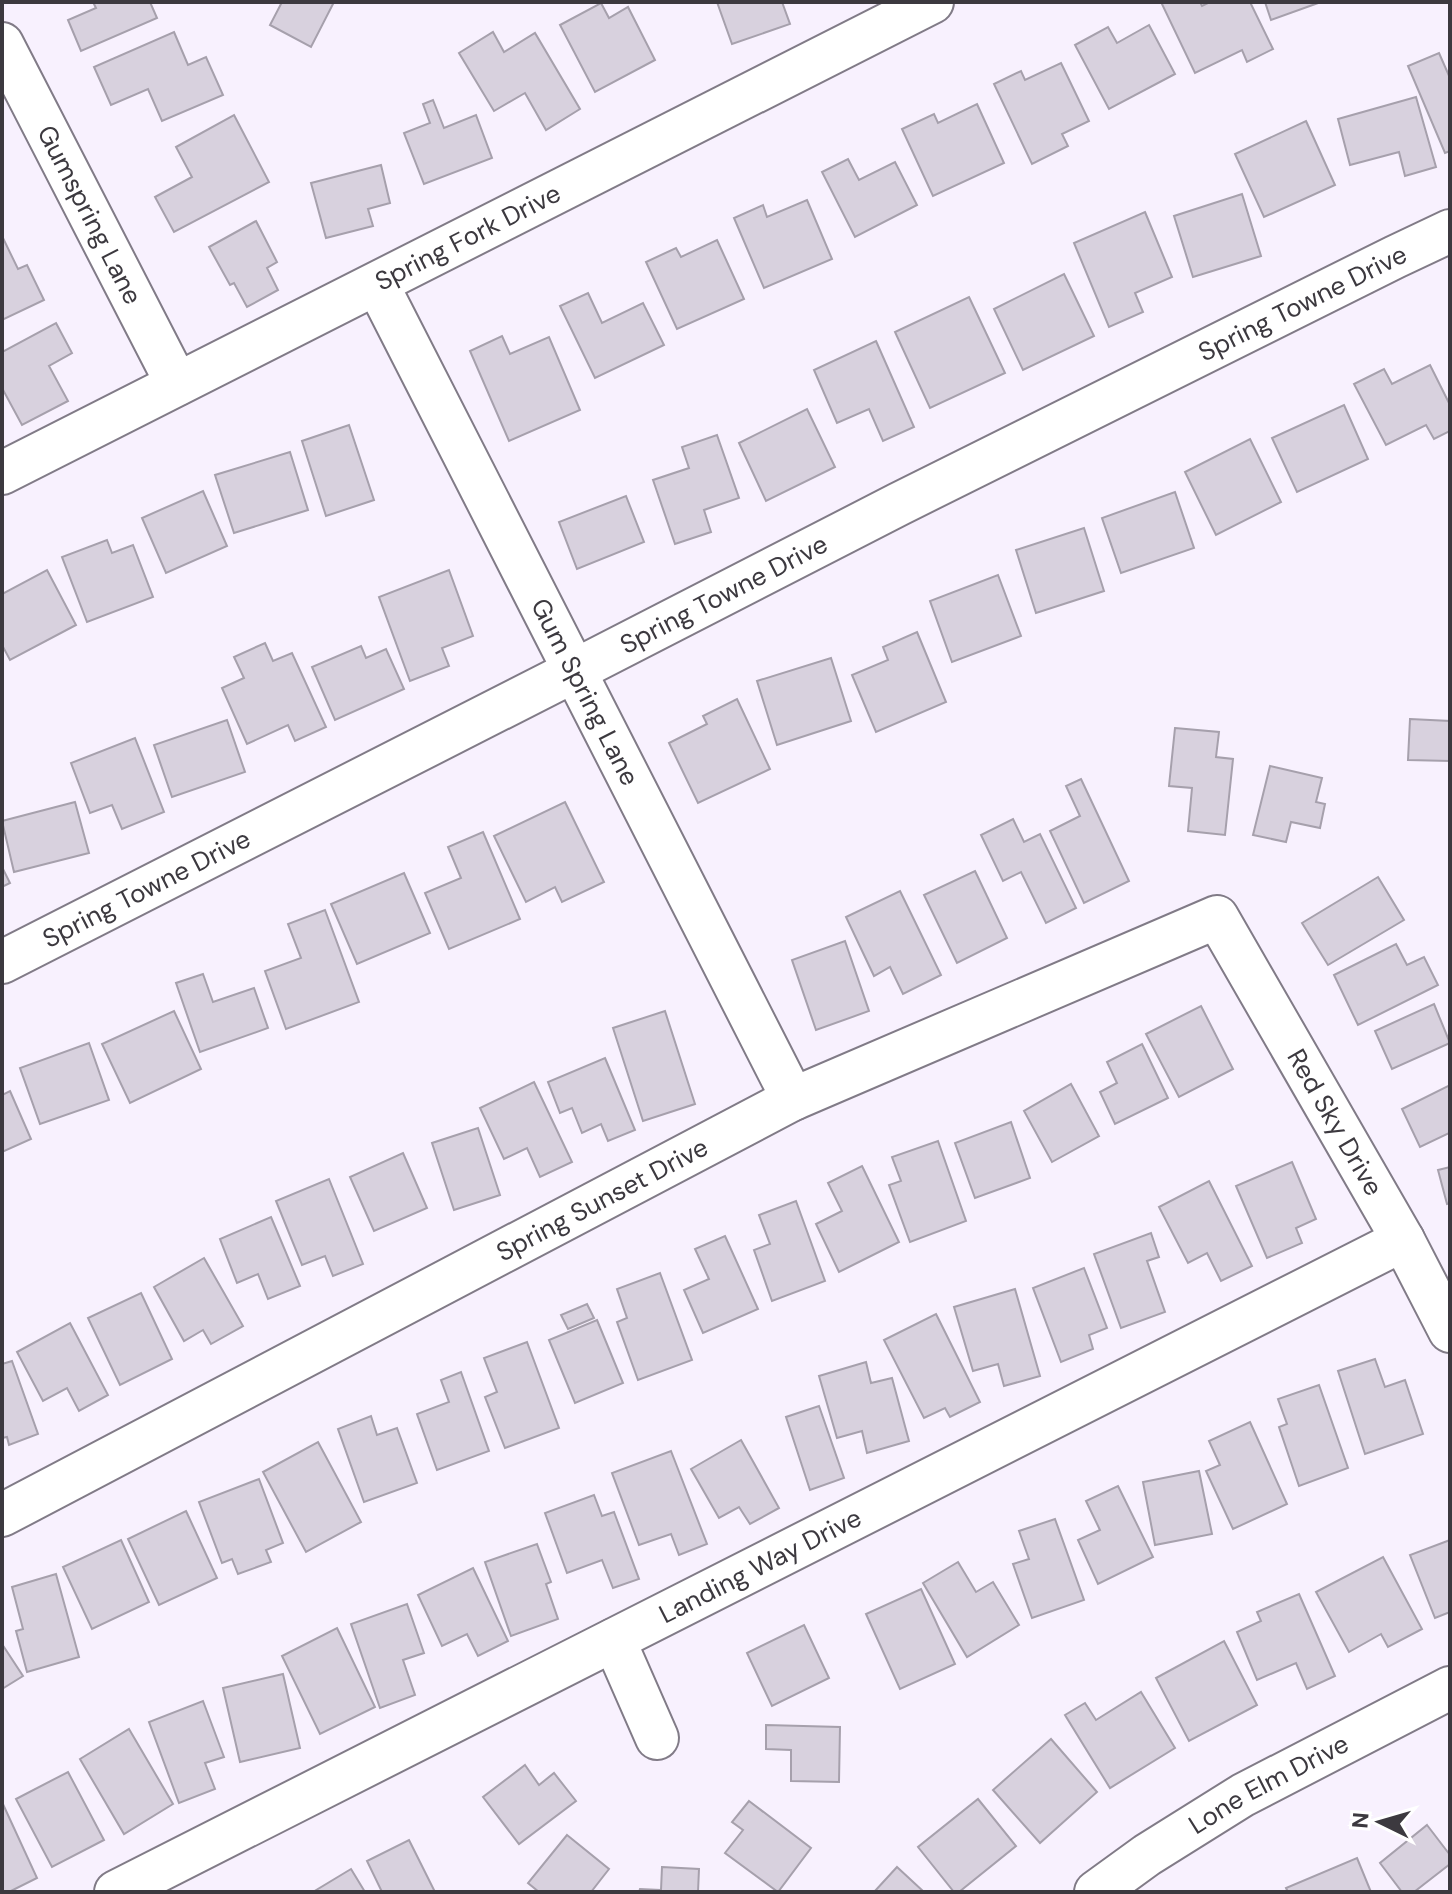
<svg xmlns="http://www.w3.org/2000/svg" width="1452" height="1894" viewBox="0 0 1452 1894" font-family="'DM Sans',sans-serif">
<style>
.building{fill:#d8d1de;stroke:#a6a0ac;stroke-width:2}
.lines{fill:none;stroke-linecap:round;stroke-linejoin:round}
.minor-casing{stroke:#817b87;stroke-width:46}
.minor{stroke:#fff;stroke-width:42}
.labels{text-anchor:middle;stroke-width:6;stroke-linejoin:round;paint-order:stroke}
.street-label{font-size:26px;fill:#3c393f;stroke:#fff}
</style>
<rect width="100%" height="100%" fill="#f8f1fe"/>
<!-- building -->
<g class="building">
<polygon points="93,2 150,2 157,18 81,51 68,20 96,8"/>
<polygon points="282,2 334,2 311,47 270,25"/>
<polygon points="717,2 782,2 790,24 732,44"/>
<polygon points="1161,2 1200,2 1202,6 1210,2 1250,2 1273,49 1247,62 1242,50 1195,73"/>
<polygon points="1265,2 1321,2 1271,20"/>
<polygon points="601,3 609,18 628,7 655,60 595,92 560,25"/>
<polygon points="1149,25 1175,74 1109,109 1075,45 1108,27 1117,43"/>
<polygon points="174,32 188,65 206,57 223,95 162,121 148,89 111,105 94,67"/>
<polygon points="493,32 504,52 535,33 580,109 546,130 525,93 494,111 459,53"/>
<polygon points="1439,53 1450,78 1450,151 1445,153 1408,66"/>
<polygon points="1061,63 1089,121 1062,134 1068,146 1032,164 994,84 1021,71 1025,80"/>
<polygon points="1416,97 1436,167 1405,176 1399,152 1350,165 1338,119"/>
<polygon points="433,100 444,128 476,115 492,158 424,184 404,133 430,123 423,104"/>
<polygon points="977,104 1004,163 933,196 902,129 934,114 938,123"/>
<polygon points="234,115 269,182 174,232 155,197 192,177 176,147"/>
<polygon points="1306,121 1335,185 1264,217 1235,154"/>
<polygon points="848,159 859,180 895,162 917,205 855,237 822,172"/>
<polygon points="381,165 390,203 368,209 373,226 326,238 311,183"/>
<polygon points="1242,194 1261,256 1193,277 1174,216"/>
<polygon points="807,200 832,259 764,288 734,218 763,205 767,217"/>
<polygon points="1145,212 1172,277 1135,293 1143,312 1109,327 1074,243"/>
<polygon points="256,221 277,262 267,268 278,290 247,307 234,283 230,285 209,247"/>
<polygon points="2,236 18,269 27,265 44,300 2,320"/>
<polygon points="717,240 744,299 677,329 646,262 676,248 681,257"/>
<polygon points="1064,274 1094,336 1023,370 994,309"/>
<polygon points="588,293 602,323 643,303 664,345 595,378 560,306"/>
<polygon points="969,297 1005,373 930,408 895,332"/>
<polygon points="56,323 72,353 49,366 68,401 22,425 2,388 2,352"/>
<polygon points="502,336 510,354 549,337 580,410 509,441 470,351"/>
<polygon points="876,341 914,427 883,441 869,409 837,423 814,370"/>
<polygon points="1430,365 1450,405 1450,431 1434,439 1426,425 1386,445 1354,384 1384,369 1392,384"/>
<polygon points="1344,405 1368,459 1297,492 1272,438"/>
<polygon points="807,409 835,467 766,501 739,443"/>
<polygon points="349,425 374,500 326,516 302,441"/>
<polygon points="717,435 739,498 704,510 711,532 675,544 653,480 689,468 682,447"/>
<polygon points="1250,439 1281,502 1216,535 1185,472"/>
<polygon points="290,452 308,510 234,533 215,475"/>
<polygon points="203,491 227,546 166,573 142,518"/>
<polygon points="1175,492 1194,548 1121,573 1102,518"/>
<polygon points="626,496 644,542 577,569 559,522"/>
<polygon points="1084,528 1104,591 1036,613 1016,550"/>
<polygon points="107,540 112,553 133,545 153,597 87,622 62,557"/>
<polygon points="47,570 76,625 10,660 2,645 2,594"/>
<polygon points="449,570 473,636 442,648 449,666 410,681 379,597"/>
<polygon points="998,575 1021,636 952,662 930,601"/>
<polygon points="917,632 946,702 876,732 852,675 888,660 883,647"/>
<polygon points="265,643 273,661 292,653 326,727 295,741 288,725 247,744 222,688 244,678 234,657"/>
<polygon points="361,646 366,658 386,649 404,689 335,720 312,667"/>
<polygon points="831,658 851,721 777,745 757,681"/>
<polygon points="737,699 770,769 698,803 669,743 707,724 703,716"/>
<polygon points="1410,719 1450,721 1450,761 1408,760"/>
<polygon points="227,720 245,772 172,797 154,745"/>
<polygon points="1175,728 1219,732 1216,757 1233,759 1225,835 1188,831 1192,788 1169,786"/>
<polygon points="135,738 164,812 122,829 112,805 90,813 71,763"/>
<polygon points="1270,766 1322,778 1316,802 1325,804 1320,828 1291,822 1286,842 1253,835"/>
<polygon points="1081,779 1129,881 1084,903 1050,831 1080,816 1066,786"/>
<polygon points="75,802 89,853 14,872 2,821"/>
<polygon points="565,802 604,882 562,902 555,887 526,902 494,836"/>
<polygon points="1013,819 1024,842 1040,834 1076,908 1046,923 1021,872 1003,881 981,835"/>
<polygon points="483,832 520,919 449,949 425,893 461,878 448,847"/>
<polygon points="2,867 10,883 2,887"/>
<polygon points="975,871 1007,938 957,963 924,895"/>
<polygon points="404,873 430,933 357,964 331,904"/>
<polygon points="1378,877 1404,920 1328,965 1302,923"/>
<polygon points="900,891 941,975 903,994 890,967 874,976 846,917"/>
<polygon points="325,910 359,1002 286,1029 265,971 301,958 288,924"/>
<polygon points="845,941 869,1011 816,1030 792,960"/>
<polygon points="1396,944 1407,965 1424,957 1438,985 1358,1025 1334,975"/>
<polygon points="203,974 213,1002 254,988 268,1028 200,1052 176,983"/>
<polygon points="1434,1004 1450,1043 1392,1069 1375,1031"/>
<polygon points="1201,1006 1233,1069 1179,1097 1146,1034"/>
<polygon points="174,1011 201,1069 130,1103 102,1044"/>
<polygon points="665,1011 695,1104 643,1121 613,1028"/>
<polygon points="89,1043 109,1100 40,1124 20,1068"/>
<polygon points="1142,1044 1168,1098 1115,1124 1100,1092 1117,1083 1107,1062"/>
<polygon points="605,1058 635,1130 608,1141 601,1124 582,1133 572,1108 560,1113 548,1082"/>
<polygon points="534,1082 572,1162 540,1177 527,1148 504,1159 480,1108"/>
<polygon points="1071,1084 1099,1136 1052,1162 1024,1111"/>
<polygon points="1450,1085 1450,1135 1449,1133 1420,1147 1402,1109"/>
<polygon points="10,1091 31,1139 2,1152 2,1095"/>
<polygon points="1011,1122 1030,1178 975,1198 955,1143"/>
<polygon points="478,1128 500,1195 454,1210 432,1143"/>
<polygon points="938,1141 966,1221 910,1242 889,1185 901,1181 892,1157"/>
<polygon points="403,1153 427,1208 374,1231 350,1177"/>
<polygon points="1292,1162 1316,1219 1296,1228 1302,1243 1267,1258 1236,1186"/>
<polygon points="862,1166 899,1242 839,1272 816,1224 842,1211 828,1183"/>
<polygon points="1450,1167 1450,1203 1447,1204 1438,1170"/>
<polygon points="329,1179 363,1264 333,1276 325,1256 302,1265 276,1201"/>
<polygon points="1209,1181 1252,1266 1221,1281 1207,1253 1188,1263 1159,1207"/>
<polygon points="796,1201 825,1281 772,1301 754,1250 770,1244 759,1215"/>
<polygon points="271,1217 300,1286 268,1299 258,1274 237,1283 220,1239"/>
<polygon points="1151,1233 1159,1257 1147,1261 1165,1312 1121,1328 1094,1254"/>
<polygon points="725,1236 758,1309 703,1333 684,1290 709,1279 695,1249"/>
<polygon points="204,1258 243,1326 211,1344 203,1330 184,1341 154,1287"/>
<polygon points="1084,1268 1107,1328 1089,1335 1093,1349 1061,1362 1033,1288"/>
<polygon points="660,1273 692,1360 638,1380 617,1322 627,1318 617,1289"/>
<polygon points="1015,1289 1040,1376 1004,1386 998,1364 973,1371 954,1307"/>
<polygon points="141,1293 172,1359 120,1385 88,1318"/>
<polygon points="587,1304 594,1318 568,1329 561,1315"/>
<polygon points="936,1314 980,1402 950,1417 945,1408 924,1418 884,1340"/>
<polygon points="597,1320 623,1383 575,1403 549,1340"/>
<polygon points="70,1323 108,1395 79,1411 67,1388 43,1401 17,1352"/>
<polygon points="527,1342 559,1428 505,1448 485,1397 497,1392 484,1358"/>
<polygon points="1375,1359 1385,1387 1405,1380 1423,1434 1365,1454 1338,1371"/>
<polygon points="12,1361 38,1434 9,1445 7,1437 2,1438 2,1364"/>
<polygon points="866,1362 871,1383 892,1378 909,1441 867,1453 862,1431 837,1438 819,1376"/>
<polygon points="461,1372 489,1451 437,1470 417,1414 449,1402 441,1380"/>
<polygon points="1319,1385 1348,1468 1299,1486 1279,1427 1287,1424 1278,1399"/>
<polygon points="819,1406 844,1478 810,1490 786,1417"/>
<polygon points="371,1416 377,1435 397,1428 417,1483 364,1502 338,1429"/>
<polygon points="1250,1422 1287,1504 1233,1529 1206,1471 1220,1465 1209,1441"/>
<polygon points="741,1440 779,1508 750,1524 739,1507 719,1518 691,1469"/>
<polygon points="318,1442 361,1522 306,1552 263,1472"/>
<polygon points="671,1451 707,1544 679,1555 671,1534 639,1545 612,1473"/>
<polygon points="1199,1471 1212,1534 1155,1545 1143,1482"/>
<polygon points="259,1479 283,1543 266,1550 271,1562 238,1574 232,1559 222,1563 199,1502"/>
<polygon points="1118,1486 1153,1557 1098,1584 1078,1540 1100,1530 1086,1501"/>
<polygon points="594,1495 602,1516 614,1512 639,1579 613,1588 602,1560 567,1573 545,1513"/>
<polygon points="186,1511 217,1578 159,1605 128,1539"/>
<polygon points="1055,1519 1084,1600 1032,1618 1013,1564 1029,1559 1019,1531"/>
<polygon points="121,1540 149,1602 92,1629 63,1567"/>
<polygon points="1450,1540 1450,1612 1435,1618 1410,1555"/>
<polygon points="537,1544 551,1582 546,1584 558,1619 511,1636 485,1562"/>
<polygon points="1383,1557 1422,1629 1388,1647 1381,1634 1349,1652 1316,1592"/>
<polygon points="958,1562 976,1592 993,1582 1019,1625 967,1657 923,1583"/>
<polygon points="473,1568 508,1641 478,1656 467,1634 442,1646 418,1595"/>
<polygon points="56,1574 79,1657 27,1672 16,1631 23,1629 12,1587"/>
<polygon points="921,1589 955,1664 900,1689 866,1614"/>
<polygon points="1299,1594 1335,1676 1307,1689 1296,1663 1257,1680 1237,1632 1261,1621 1257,1612"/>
<polygon points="407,1604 424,1653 403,1660 415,1695 380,1708 351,1624"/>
<polygon points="804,1625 829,1678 772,1706 747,1653"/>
<polygon points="337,1628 375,1707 320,1734 282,1656"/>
<polygon points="1224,1641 1257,1705 1189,1741 1156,1678"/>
<polygon points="2,1644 23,1676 2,1689"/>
<polygon points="283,1674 300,1748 240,1762 223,1688"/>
<polygon points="1141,1692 1175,1748 1110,1788 1065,1715 1085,1703 1096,1720"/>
<polygon points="203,1701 224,1757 205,1763 215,1789 179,1803 149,1722"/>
<polygon points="766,1725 840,1727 839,1782 791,1781 791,1750 766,1749"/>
<polygon points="129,1729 173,1804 124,1834 80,1759"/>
<polygon points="1051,1739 1097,1792 1040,1843 993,1790"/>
<polygon points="525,1765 539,1785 554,1773 576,1801 519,1844 483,1797"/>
<polygon points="68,1772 104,1840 52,1867 16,1799"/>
<polygon points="978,1799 1016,1846 959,1892 954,1892 918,1847"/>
<polygon points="749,1801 811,1848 778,1892 725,1853 743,1830 732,1822"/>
<polygon points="2,1802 37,1878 9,1892 2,1892"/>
<polygon points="1427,1825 1450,1855 1450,1864 1414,1892 1402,1892 1380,1863"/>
<polygon points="567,1835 609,1869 591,1892 539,1892 528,1883"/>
<polygon points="409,1840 435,1892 382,1892 367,1861"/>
<polygon points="1357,1858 1371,1892 1288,1892 1286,1888"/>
<polygon points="662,1867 699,1869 698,1892 639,1892 640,1889 661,1890"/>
<polygon points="897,1867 924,1892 874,1892"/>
<polygon points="351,1869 365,1892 313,1892"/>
</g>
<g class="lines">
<!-- minor casing -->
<g class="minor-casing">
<g id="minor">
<path id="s1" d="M2,44L177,384"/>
<path id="s2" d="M377,284L793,1099"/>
<path id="s3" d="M2,473L932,2"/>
<path id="s4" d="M2,962L574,671L899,504L1395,257L1450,231"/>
<path id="s5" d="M2,1515L793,1099L1217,917L1403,1240L1450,1331"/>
<polyline points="614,1640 657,1738"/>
<path id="s6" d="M116,1892L1403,1240"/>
<path id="s7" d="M1096,1892L1147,1855L1243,1795L1450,1688"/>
</g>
</g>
<!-- minor -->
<use href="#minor" class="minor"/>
</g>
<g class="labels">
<!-- street labels -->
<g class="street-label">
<text dy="9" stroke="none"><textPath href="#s1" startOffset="192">Gumspring Lane</textPath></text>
<text dy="9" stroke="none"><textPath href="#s3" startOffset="522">Spring Fork Drive</textPath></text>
<text dy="9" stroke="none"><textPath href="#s4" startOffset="1458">Spring Towne Drive</textPath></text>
<text dy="9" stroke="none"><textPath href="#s4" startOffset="810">Spring Towne Drive</textPath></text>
<text dy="9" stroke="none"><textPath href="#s2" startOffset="458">Gum Spring Lane</textPath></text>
<text dy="9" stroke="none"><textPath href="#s4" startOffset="162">Spring Towne Drive</textPath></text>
<text dy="9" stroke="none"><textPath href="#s5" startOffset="1592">Red Sky Drive</textPath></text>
<text dy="9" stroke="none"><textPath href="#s5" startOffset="678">Spring Sunset Drive</textPath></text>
<text dy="9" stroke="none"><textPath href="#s6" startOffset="722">Landing Way Drive</textPath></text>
<text dy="9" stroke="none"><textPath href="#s7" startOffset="204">Lone Elm Drive</textPath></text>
</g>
</g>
<!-- border -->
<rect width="1452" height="1894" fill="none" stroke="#3c393f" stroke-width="8"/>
<!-- north arrow -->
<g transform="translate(1380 1822) rotate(275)" stroke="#ffffff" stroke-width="6" paint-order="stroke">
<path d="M0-6L14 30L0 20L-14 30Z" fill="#3c393f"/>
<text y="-12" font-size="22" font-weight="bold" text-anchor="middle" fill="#3c393f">N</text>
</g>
</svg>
